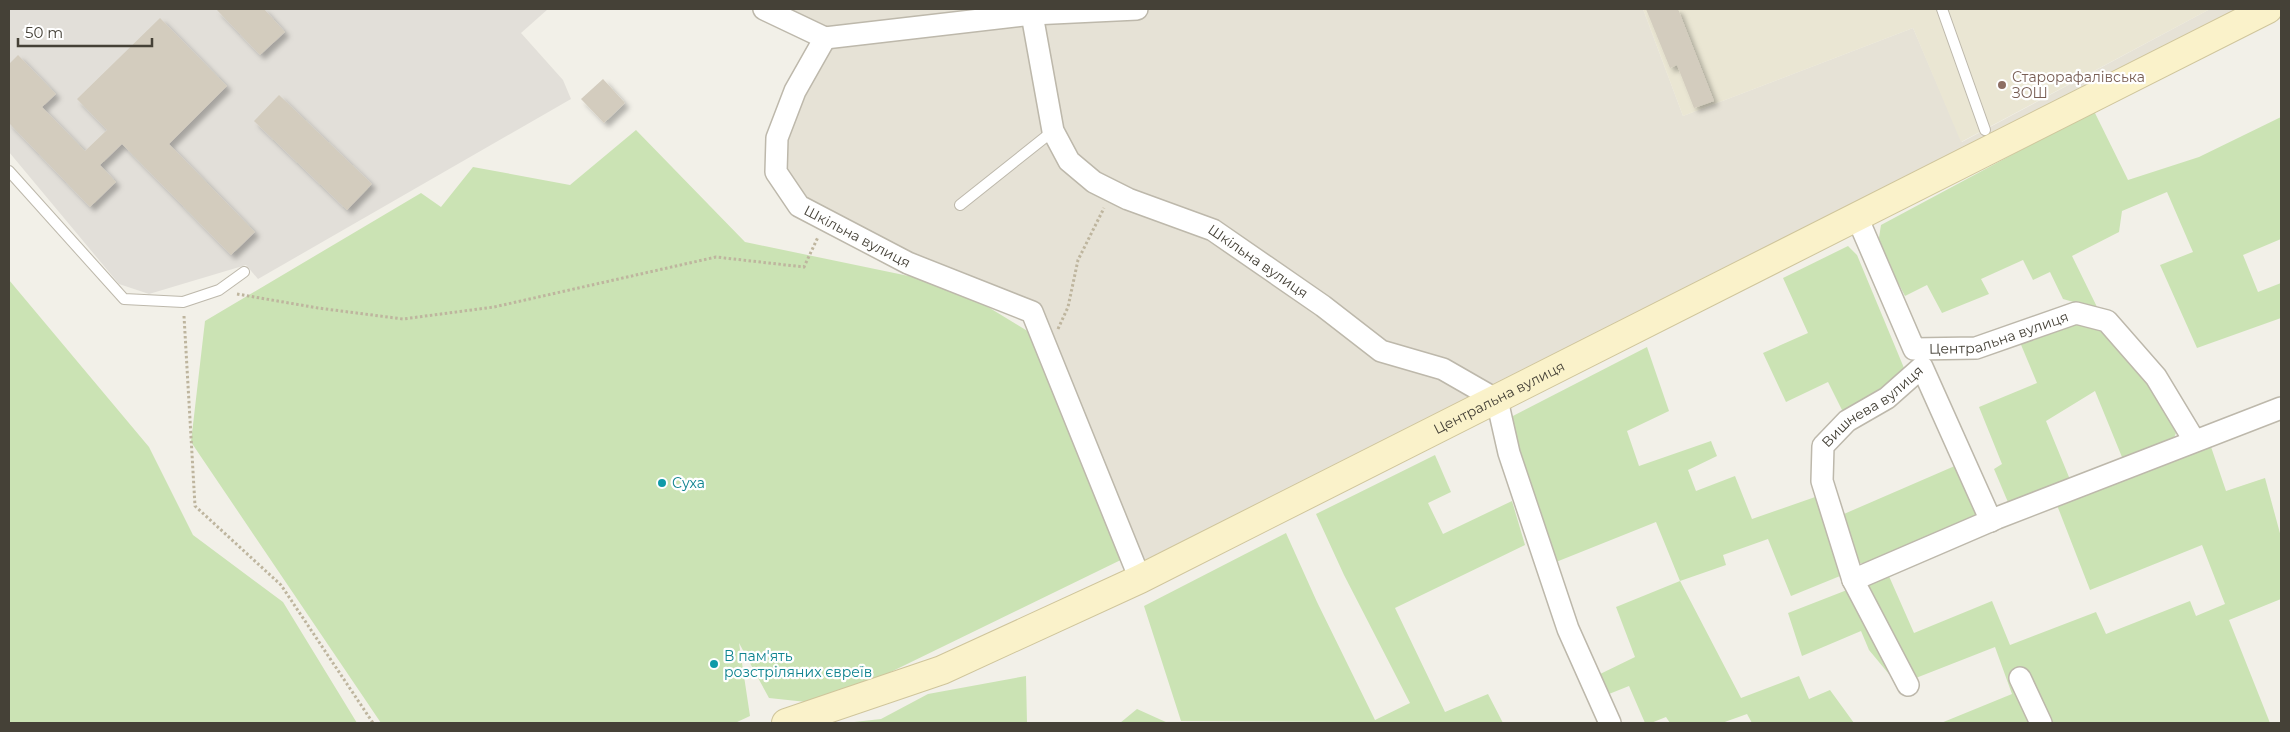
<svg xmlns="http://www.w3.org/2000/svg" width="2290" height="732" viewBox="0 0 2290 732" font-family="Montserrat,sans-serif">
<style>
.residential{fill:#e6e2d6}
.industrial{fill:#e2dfd9}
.education{fill:#eae6d3}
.green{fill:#cbe3b4}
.building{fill:#d3ccbe;filter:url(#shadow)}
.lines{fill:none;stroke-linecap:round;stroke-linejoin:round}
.service-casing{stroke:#bdb8ab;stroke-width:12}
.minor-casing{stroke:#bdb8ab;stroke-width:24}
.secondary-casing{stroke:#cfc59b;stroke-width:30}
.path{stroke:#beb59e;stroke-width:3;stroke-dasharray:2.5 2.5;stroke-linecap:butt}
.service{stroke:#fff;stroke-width:10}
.minor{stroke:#fff;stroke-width:21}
.secondary{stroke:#faf2ca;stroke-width:28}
.education-dot{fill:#8d6e63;stroke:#fff;stroke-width:2}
.culture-dot{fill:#0f9aa8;stroke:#fff;stroke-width:2}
.labels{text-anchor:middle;stroke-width:4.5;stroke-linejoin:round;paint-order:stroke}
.education-label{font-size:14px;fill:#785e54;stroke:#fff;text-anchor:start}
.street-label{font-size:14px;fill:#454137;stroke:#fff}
.culture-label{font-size:14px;fill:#0d838f;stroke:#fff;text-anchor:start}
</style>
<defs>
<filter id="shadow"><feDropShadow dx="4.5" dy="4.5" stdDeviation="2.5" flood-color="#0004"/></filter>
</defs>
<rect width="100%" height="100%" fill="#f2f0e8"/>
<!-- residential -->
<polygon class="residential" points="764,9 1643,9 1683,116 1913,28 1962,142 2210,9 2268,9 1140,579 1032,312 799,206 776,172 777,138 825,38"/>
<!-- industrial -->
<polygon class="industrial" points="9,9 548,9 521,33 563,80 571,99 258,279 246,265 149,294 119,284 9,152"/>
<!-- education -->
<polygon class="education" points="1643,9 2210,9 1961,142 1913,28 1683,116"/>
<!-- green -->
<g class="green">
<polygon points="2094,111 2128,180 2199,157 2281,117 2281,239 2243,255 2258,292 2281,283 2281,318 2197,348 2160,265 2193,252 2167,192 2122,211 2119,232 2072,256 2098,309 2063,299 2050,272 2033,280 2023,260 1981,279 1989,294 1942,313 1927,285 1905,296 1878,244 1881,225"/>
<polygon points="636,130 745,242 952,285 1052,346 1131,555 825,704 769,698 739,643 750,716 735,723 381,723 191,442 205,321 421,193 441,207 473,167 570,185"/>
<polygon points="1848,246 1857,255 1904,368 1900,380 1843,412 1828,382 1786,402 1763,353 1808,333 1783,278"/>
<polygon points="9,280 149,447 193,535 283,602 357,723 9,723"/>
<polygon points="2083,318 2108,332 2144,374 2176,433 2172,442 2124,462 2095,391 2046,421 2071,482 2010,507 1994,469 2002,464 1979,407 2037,383 2019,340"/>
<polygon points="1647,347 1669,411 1627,431 1639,466 1711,441 1717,456 1688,470 1696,491 1735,476 1752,519 1818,496 1845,574 1791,596 1768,539 1723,555 1726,565 1680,581 1741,698 1799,676 1809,699 1830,690 1854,723 1752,723 1747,714 1722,723 1670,723 1666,717 1651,723 1645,723 1629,686 1604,696 1596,676 1635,657 1616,607 1680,581 1656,522 1551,564 1509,418"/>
<polygon points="2209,441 2226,491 2265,478 2281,537 2281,599 2229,620 2270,723 1941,723 2012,694 1995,647 1898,685 1869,650 1861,631 1802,656 1788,613 1888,574 1914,633 1992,601 2010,645 2096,612 2106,634 2190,601 2196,616 2225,604 2202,545 2090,590 2055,500"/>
<polygon points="1435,455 1451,492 1428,503 1443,534 1512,501 1525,545 1395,608 1445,712 1488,694 1503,723 1181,721 1144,606 1286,533 1317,602 1375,720 1410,703 1344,575 1316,514"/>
<polygon points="1957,465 1981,520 1876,563 1857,563 1837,517"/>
<polygon points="1026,676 1027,723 845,723 881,719 928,694"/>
<polygon points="1137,709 1168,723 1120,723"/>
</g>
<!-- building -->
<g class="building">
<polygon points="216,9 264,9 285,32 260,55"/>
<polygon points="1646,9 1678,9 1714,101 1694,108 1677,65 1670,68"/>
<polygon points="160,18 227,86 169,144 255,232 231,255 122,144 100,165 116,182 90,207 9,123 9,64 18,55 56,94 42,107 85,151 107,130 77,99"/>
<polygon points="603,79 625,103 604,123 581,99"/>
<polygon points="279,95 372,184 347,210 254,121"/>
</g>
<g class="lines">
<!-- service casing -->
<g class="service-casing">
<g id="service">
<polyline points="1942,9 1985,130"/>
<polyline points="9,171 124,299 183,302 219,290 244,272"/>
<polyline points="960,205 1053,131"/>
</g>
</g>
<!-- minor casing -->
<g class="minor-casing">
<g id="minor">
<polyline points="764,9 825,38"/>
<path id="s1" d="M1031,9L1053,131L1069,161L1094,182L1128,199L1213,230L1323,306L1381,351L1443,369L1497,400L1509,453L1568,629L1610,723"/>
<path id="s2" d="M825,38L795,91L777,138L776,172L799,206L908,263L1032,312L1140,579"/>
<polyline points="825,38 1032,14 1137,9"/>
<path id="s3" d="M1857,217L1914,349L1976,348L2076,313L2107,321L2156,377L2194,440"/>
<polyline points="1853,580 1997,518 2281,408"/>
<polyline points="2020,678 2041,723"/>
<path id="s4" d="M1908,685L1853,580L1822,481L1823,446L1847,421L1887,398L1922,367L1991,521"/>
</g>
</g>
<!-- secondary casing -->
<g class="secondary-casing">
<g id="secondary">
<path id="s5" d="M786,723L942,670L1140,579L2268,9"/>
</g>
</g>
<!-- path -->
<g class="path">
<polyline points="237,294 318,308 403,319 494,307 716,257 804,267 818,237"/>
<polyline points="184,316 195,506 281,585 373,723"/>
<polyline points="1058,329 1068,307 1078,260 1104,208"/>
</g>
<!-- service -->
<use href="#service" class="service"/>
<!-- minor -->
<use href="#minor" class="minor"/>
<!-- secondary -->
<use href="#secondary" class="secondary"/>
</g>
<!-- markers -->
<circle class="education-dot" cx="2002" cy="85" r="5"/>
<g class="culture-dot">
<circle cx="662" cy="483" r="5"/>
<circle cx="714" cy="664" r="5"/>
</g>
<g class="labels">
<!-- education labels -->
<g class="education-label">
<text x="2012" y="82">Старорафалівська<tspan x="2012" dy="16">ЗОШ</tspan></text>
</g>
<!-- street labels -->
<g class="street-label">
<text dy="5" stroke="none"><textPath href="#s2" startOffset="252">Шкільна вулиця</textPath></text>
<text dy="5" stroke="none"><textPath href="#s1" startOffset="374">Шкільна вулиця</textPath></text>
<text dy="5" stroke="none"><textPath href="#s3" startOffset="231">Центральна вулиця</textPath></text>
<text dy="5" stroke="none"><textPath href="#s5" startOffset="785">Центральна вулиця</textPath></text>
<text dy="5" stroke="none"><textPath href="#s4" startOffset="321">Вишнева вулиця</textPath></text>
</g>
<!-- culture labels -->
<g class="culture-label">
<text x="672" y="488">Суха</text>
<text x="724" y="661">В пам'ять<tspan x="724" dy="16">розстріляних євреїв</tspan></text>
</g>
</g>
<!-- border -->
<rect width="2290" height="732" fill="none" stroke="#454137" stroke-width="20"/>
<!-- scale -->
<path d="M18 38v8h134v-8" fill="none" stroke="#454137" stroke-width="2.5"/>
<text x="25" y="38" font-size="15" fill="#454137" stroke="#ffffff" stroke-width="4" paint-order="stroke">50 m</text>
</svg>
